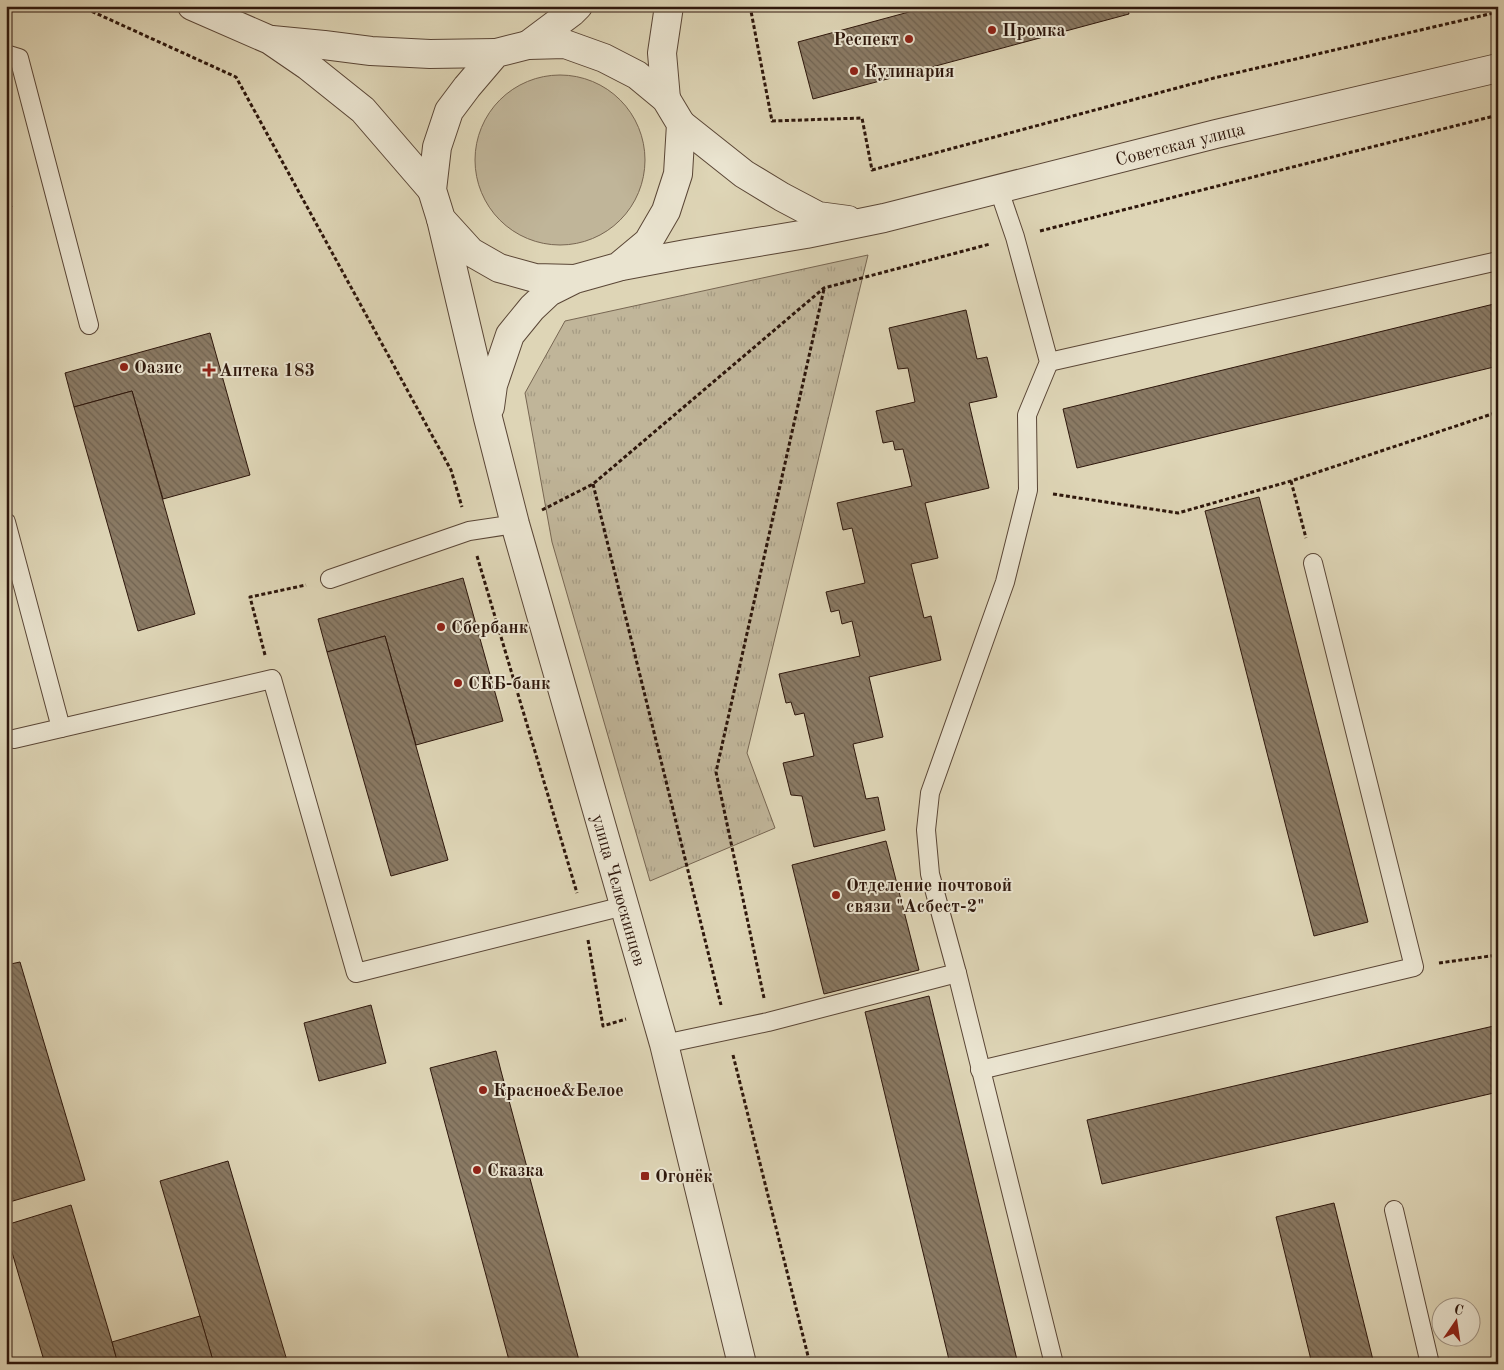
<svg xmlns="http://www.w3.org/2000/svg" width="1504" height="1370" viewBox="0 0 1504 1370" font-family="'Old Standard TT',serif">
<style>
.grass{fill:#c0b599;stroke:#776652}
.park{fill:url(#park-tufts);stroke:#776652}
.building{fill:url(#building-back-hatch);stroke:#2e170c}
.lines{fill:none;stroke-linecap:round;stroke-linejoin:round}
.service-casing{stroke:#5a4636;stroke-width:20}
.tertiary-casing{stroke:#5a4636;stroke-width:30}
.path{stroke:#2e170c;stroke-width:3;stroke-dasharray:4 2.5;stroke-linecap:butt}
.service{stroke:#eae4d0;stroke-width:18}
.tertiary{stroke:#eae4d0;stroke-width:28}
.poi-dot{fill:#8f2418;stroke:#eae4d0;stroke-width:2}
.labels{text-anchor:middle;stroke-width:4;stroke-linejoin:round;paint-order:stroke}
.poi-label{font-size:18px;font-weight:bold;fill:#2e170c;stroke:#eae4d0;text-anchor:start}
.street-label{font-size:18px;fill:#2e170c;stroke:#eae4d0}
</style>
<defs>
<pattern id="park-tufts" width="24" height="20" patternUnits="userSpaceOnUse" patternTransform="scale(1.25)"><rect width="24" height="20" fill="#c0b599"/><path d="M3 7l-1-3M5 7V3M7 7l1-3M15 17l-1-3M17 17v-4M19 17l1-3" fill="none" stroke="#a59b83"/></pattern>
<pattern id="building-back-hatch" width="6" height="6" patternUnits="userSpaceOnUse" patternTransform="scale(1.25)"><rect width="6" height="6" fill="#8a7a64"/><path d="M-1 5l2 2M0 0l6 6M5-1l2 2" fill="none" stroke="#716351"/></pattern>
</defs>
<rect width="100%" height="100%" fill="#ded5b6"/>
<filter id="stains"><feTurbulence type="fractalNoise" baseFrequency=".004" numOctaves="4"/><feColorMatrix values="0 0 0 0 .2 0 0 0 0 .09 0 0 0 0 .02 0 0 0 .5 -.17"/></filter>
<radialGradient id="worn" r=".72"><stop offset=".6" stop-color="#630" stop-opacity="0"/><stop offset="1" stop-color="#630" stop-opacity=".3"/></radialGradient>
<!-- grass -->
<circle class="grass" cx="560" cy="160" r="85"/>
<!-- park -->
<polygon class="park" points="868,255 747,753 775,828 650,881 552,542 525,393 565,321"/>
<!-- building -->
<g class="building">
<polygon points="931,6 1127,6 1129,14 813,99 798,42"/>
<polygon points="6,187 12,207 6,208"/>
<polygon points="1498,303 1498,366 1077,468 1063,409"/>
<polygon points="966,310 977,359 987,357 997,397 969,403 989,488 925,503 938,558 911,564 924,618 931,616 941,660 869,677 883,737 853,744 866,799 878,797 885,830 814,847 802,796 791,795 783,763 814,756 804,713 795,715 791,702 786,703 779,674 860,656 852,621 842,624 839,610 831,612 826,592 865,583 852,528 843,530 837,503 912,486 903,449 895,450 893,441 883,443 876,411 915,402 908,368 898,369 889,328"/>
<polygon points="210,333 250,475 163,499 132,391 74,407 65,373"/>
<polygon points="132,391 195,614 138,631 74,407"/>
<polygon points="1259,497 1368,922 1314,936 1205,511"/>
<polygon points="463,578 503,721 416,745 385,636 327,652 318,619"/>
<polygon points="385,636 448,860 391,876 327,652"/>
<polygon points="886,841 919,970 824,994 792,865"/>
<polygon points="20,962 85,1180 6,1203 6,965"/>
<polygon points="929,996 1018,1364 950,1364 865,1012"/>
<polygon points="371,1005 386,1063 319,1081 304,1023"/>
<polygon points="1498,1025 1498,1092 1102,1184 1087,1120"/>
<polygon points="496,1051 501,1071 580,1364 510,1364 430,1068"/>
<polygon points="228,1161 288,1364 214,1364 160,1181"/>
<polygon points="1334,1203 1374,1364 1312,1364 1276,1217"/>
<polygon points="71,1205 112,1342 118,1364 45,1364 6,1232 6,1225"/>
<polygon points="200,1316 214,1364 118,1364 112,1342"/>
</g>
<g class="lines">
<!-- service casing -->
<g class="service-casing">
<g id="service">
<polyline points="6,54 19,58 89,325"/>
<polyline points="1049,362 1498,261"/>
<polyline points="6,522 61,728"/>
<polyline points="330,579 469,531 515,524"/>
<polyline points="14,739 272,679 356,973 624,906"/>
<polyline points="957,973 1054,1364"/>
<polyline points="664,1044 768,1022 957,973 930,874 926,830 930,793 1005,582 1028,490 1027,415 1049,362 1015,237 999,190"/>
<polyline points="980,1070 1414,967 1313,563"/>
<polyline points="1394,1210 1430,1364"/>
</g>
</g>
<!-- tertiary casing -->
<g class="tertiary-casing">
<g id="tertiary">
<polyline points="192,6 270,40 308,66 363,110 432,190"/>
<polyline points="272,40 324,45 371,51 430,54 496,53"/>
<polyline points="528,45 572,12 578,6"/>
<polyline points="666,99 662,53 669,6"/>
<polyline points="681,124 744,174 782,197 818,216 848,220"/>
<polyline points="441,219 488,418 515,524 664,1044 742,1364"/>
<polyline points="622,266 686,254 806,234 884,218 1216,134 1498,68"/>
<polyline points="490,407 493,385 510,335 532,308 549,292 575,279 618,267 648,242 666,211 678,174 681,124 666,99 637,75 604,58 565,44 528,45 496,53 467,87 449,111 437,147 432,190 441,219 471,252 499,268 535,278 575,279"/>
</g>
</g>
<!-- path -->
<g class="path">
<polyline points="80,6 236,77 451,470 462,507"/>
<polyline points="750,6 772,121 862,118 872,170 1214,78 1498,12"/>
<polyline points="1040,231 1498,115"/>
<polyline points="1291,481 1306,538"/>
<polyline points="593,484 721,1005"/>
<polyline points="1053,494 1178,513 1291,481 1498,412"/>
<polyline points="542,510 593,484 824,288 990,244"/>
<polyline points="477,556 577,893"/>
<polyline points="265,655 250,597 306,585"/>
<polyline points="588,940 603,1026 626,1019"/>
<polyline points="1439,963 1498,955"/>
<polyline points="764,998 716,772 824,289"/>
<polyline points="733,1055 810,1364"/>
</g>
<!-- service -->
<use href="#service" class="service"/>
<!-- tertiary -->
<use href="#tertiary" class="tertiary"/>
</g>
<!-- markers -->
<g class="poi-dot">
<circle cx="992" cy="30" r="5"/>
<circle cx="909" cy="39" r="5"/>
<circle cx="854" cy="71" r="5"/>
<circle cx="124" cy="367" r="5"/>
<path d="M206.5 362.5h5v5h5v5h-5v5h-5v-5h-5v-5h5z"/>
<circle cx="441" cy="627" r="5"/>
<circle cx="458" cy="683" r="5"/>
<circle cx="836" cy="895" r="5"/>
<circle cx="483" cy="1090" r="5"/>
<circle cx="477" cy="1170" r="5"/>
<rect x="640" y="1171" width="10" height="10" rx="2.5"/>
</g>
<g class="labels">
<!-- poi labels -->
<g class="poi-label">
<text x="1002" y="36">Промка</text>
<text x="899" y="45" text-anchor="end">Респект</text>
<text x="864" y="77">Кулинария</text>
<text x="134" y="373">Оазис</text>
<text x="219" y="376">Аптека 183</text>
<text x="451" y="633">Сбербанк</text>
<text x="468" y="689">СКБ-банк</text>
<text x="846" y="891">Отделение почтовой<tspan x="846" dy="21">связи "Асбест-2"</tspan></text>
<text x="493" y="1096">Красное&amp;Белое</text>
<text x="487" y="1176">Сказка</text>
<text x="655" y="1182">Огонёк</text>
</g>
<!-- street labels -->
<g class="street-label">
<text transform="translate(1180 144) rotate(-14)" y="6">Советская улица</text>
<text transform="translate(619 890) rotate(74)" y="6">улица Челюскинцев</text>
</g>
</g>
<!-- margin -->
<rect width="1504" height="1370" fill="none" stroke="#ded5b6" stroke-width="25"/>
<rect x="8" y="8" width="1489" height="1355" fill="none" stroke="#2e170c" stroke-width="2.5"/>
<rect x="12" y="12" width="1479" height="1345" fill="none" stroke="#2e170c"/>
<!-- north arrow -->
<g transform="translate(1456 1322) rotate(13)"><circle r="24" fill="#eae4d0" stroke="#9f9282"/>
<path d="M0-4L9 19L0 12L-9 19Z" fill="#8f2418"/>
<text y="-8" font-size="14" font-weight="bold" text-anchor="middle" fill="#2e170c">С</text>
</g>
<rect width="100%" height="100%" filter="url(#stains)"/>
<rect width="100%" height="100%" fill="url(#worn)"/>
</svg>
